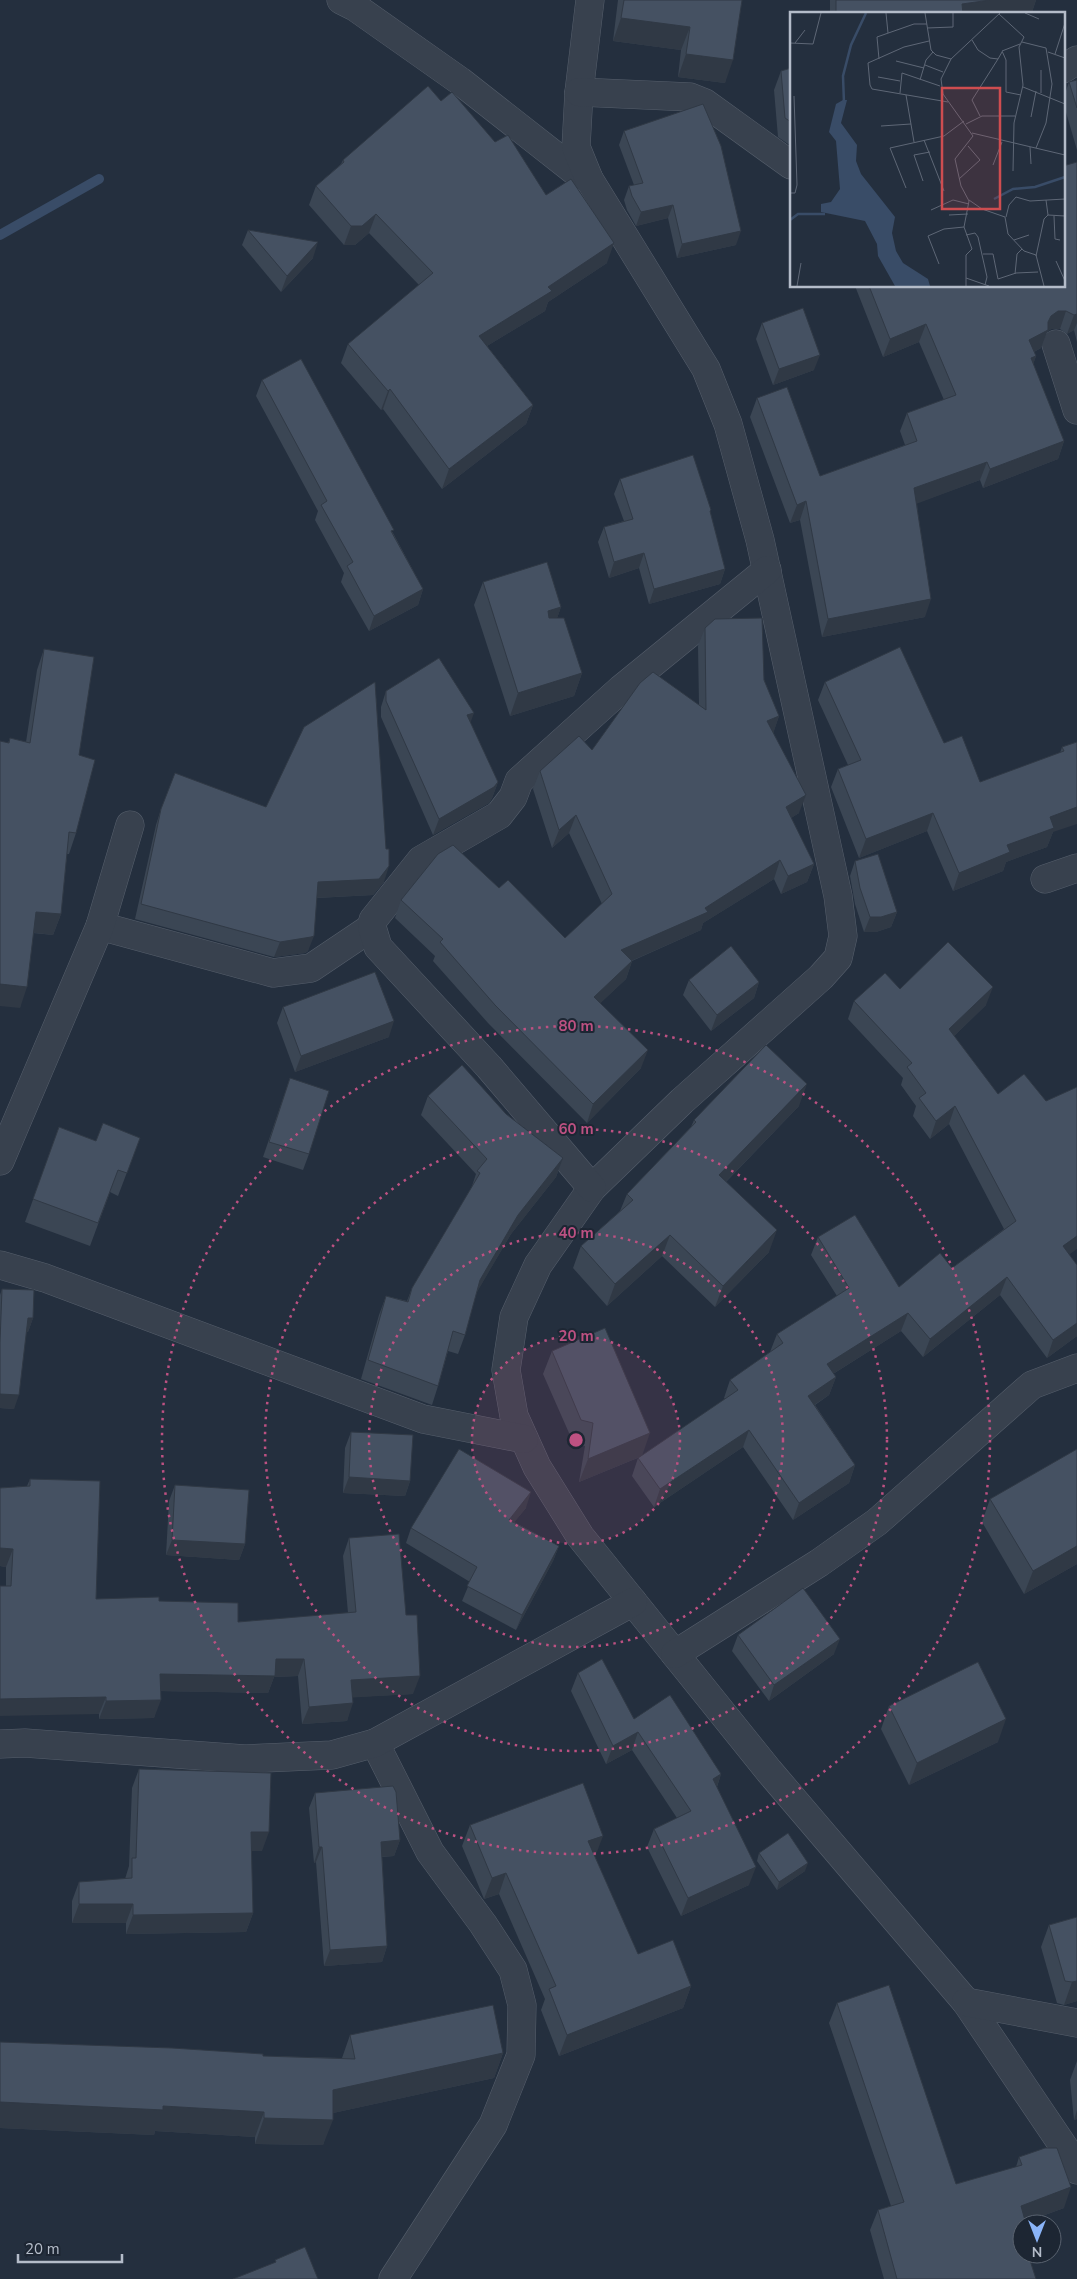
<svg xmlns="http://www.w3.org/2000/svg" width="1077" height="2279" viewBox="0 0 1077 2279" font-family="'Nunito Sans',sans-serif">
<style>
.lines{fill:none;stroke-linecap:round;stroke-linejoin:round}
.stream{stroke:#394c67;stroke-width:10}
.minor-casing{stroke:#565f6c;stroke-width:29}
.minor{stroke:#38414e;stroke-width:28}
.wall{fill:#3b4654}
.shaded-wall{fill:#303945}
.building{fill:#455162;stroke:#303945}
.ring{fill:none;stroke:#bd5182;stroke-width:2.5;stroke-dasharray:2.5 5}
.inset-river{fill:none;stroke:#394c67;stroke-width:2.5}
.inset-road{fill:none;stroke:#5e6776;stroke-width:1}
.view{fill:#ce4d50;fill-opacity:0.15;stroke:#ce4d50;stroke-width:2.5}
.inset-edge{fill:none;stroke:#b4bcc9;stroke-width:2.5}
.centre{fill:#bd5182;stroke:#1d2633;stroke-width:2.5}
.ring-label{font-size:15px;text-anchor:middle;font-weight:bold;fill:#bd5182;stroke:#1d2633;stroke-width:4;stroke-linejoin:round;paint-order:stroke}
</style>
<rect width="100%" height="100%" fill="#242f3e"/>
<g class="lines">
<!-- stream -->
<polyline class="stream" points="0,235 99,179"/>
<!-- minor casing -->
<g class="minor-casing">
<g id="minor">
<polyline points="341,0 355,7 460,81 576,172 589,179"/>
<polyline points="590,0 579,92 576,147 589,179 706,369 728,424 760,540 838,896 843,936 838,958 821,977 682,1101 592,1188 538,1265 514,1317 506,1370 514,1416 537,1467 580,1536 769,1771 966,2002 1072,2159 1077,2170"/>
<polyline points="1063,69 1077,60"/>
<polyline points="579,92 690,97 705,103 791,165"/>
<polyline points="1056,344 1077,410"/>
<polyline points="1045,879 1077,868"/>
<polyline points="100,926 273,973 311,968 372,927"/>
<polyline points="0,1161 100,926 130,825"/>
<polyline points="592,1188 489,1067 378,947 372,927 373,920 421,860 499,815 513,797 519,781 621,689 767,570"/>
<polyline points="0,1265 45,1278 423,1419 524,1439"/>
<polyline points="675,1654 819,1563 877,1522 1032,1385 1077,1368"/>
<polyline points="375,1743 430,1852 483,1924 513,1970 522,2005 521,2055 493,2125 393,2279"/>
<polyline points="0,1744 25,1743 245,1759 332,1755 375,1743 633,1602"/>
<polyline points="966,2002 1077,2023"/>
</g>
</g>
<!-- minor -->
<use href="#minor" class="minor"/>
</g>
<!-- wall -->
<g class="wall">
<polygon points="618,0 742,0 725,83 678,77 681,50 613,41"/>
<polygon points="830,0 1036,0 1032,12 1020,14 830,14"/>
<polygon points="791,68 791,146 778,137 774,90 781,71"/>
<polygon points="1077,80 1077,150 1063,102 1063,100 1069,82"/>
<polygon points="441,101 495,142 546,195 607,263 548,302 545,311 487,346 533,405 526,424 442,489 383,409 381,410 341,363 348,344 419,285 369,233 355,245 344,245 309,205 316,186 341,164 343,160"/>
<polygon points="624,131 736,245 677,258 668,218 636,226 627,210 624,200 629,186 634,185 619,145"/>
<polygon points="1077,162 1077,342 1074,330 1067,334 1060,329 1051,329 1047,332 1041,348 1034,352 1036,356 1033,364 1064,441 1058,459 983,488 980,480 917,503 925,617 822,637 800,520 790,523 750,417 757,398 820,476 905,445 900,431 907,413 944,400 919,342 883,357 855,286 1063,286"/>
<polygon points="248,230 313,258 281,292 242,245"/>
<polygon points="762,323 814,370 773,385 756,339"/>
<polygon points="262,380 393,533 423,589 418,605 369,631 341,582 344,573 315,520 318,511 256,396"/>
<polygon points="620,479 710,513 725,569 720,584 649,604 639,568 609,578 598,542 604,527 624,521 614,494"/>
<polygon points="483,582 561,607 557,618 582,673 574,696 510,716 474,605"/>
<polygon points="705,628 764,680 779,716 773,733 799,813 791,818 814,864 807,882 781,894 774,879 703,923 701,930 632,961 626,979 600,1003 641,1068 587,1123 488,1023 433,961 435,956 395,918 401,900 499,888 565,938 602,904 569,833 552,848 533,789 540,771 699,705 698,646"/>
<polygon points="44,649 79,755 76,833 69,854 67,854 61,914 53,935 33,933 20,1008 8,743 10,738 26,742 37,670"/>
<polygon points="825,682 944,743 980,782 1060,753 1062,747 1077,742 1053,832 1047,847 1006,862 1003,871 953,891 927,831 859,858 831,787 838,769 848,765 818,700"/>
<polygon points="386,691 470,722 498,782 492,798 489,803 433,835 381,717 381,707"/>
<polygon points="161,809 384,882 373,895 317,898 308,951 305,953 274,957 135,919 156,825"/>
<polygon points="855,861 897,912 891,927 876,932 864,932 855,904 850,876"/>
<polygon points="689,980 759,982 754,998 711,1031 683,995"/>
<polygon points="900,989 986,1005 954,1036 1069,1255 1077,1265 1077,1336 1047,1358 1000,1295 923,1357 901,1331 833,1374 836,1377 829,1395 815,1405 855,1465 849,1483 793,1520 743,1447 654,1507 632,1476 638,1458 640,1457 579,1482 585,1446 573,1442 543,1374 552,1351 642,1456 725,1399 724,1398 730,1380 770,1352 777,1334 837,1296 811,1255 818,1237 899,1287 952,1268 1004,1229 949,1124 930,1139 913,1116 916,1106 901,1085 903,1078 848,1019 854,1001"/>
<polygon points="283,1007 389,1037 295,1072 277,1023"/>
<polygon points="290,1078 309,1154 303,1170 263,1157"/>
<polygon points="428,1096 506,1114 563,1158 556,1177 511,1234 476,1293 465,1335 458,1354 448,1351 438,1386 432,1405 361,1379 379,1315 386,1296 407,1301 412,1288 471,1189 476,1174 421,1115"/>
<polygon points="799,1106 726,1182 769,1252 715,1307 662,1256 607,1306 573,1268 581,1246 620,1211 627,1194 691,1127 694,1120"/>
<polygon points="59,1127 96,1141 140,1138 118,1196 110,1192 90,1246 25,1222"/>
<polygon points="2,1289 33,1318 28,1332 26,1332 14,1409 0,1408 0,1295"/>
<polygon points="351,1432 410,1481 405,1496 343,1493 345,1448"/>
<polygon points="30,1479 96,1599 159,1601 238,1622 348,1613 343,1556 349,1538 413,1694 353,1697 347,1721 302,1724 298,1676 274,1677 268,1693 161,1691 154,1718 99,1719 99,1714 6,1586 6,1567 0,1566 0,1488 27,1486"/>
<polygon points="175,1485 245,1544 239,1560 166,1555 169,1501"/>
<polygon points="990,1499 1077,1564 1024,1594 982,1522"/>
<polygon points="526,1508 514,1522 559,1546 553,1561 516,1630 462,1601 470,1582 406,1543 411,1528"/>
<polygon points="738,1635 834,1654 769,1701 732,1651"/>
<polygon points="578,1673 634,1719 721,1774 717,1787 749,1885 681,1916 647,1847 654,1829 677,1818 632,1750 606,1764 571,1691"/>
<polygon points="889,1706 998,1742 909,1785 881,1729"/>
<polygon points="139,1769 262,1851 251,1851 253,1913 246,1932 126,1934 126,1923 72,1923 72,1901 79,1882 125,1879 129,1866 132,1788"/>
<polygon points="315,1793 400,1840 394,1856 382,1857 387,1946 382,1962 324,1966 316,1862 314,1863 309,1808"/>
<polygon points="470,1825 595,1857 638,1954 691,1986 683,2008 559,2056 541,2010 545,1999 499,1894 484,1899 462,1846"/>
<polygon points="759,1853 805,1871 777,1890 757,1861"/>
<polygon points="1077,1917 1077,2001 1064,2005 1057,2003 1041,1947 1049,1925"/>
<polygon points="837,2003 956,2184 1016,2167 1019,2157 1064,2208 1026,2222 1022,2254 1036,2279 884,2279 870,2230 878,2210 891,2206 829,2023"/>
<polygon points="350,2035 503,2053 494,2078 333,2113 323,2145 255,2144 255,2137 155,2131 154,2135 0,2128 263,2056 342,2058"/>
<polygon points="1077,2061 1077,2119 1074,2120 1070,2080"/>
</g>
<!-- shaded-wall -->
<g class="shaded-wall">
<polygon points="990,0 1036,0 1032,12 1020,14 958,14 962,4"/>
<polygon points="621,18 690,27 681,50 613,41"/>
<polygon points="686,54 733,60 725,83 678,77"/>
<polygon points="673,205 668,218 636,226 641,212"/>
<polygon points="376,214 369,233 355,245 344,245 351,226"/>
<polygon points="741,231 736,245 677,258 682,244"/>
<polygon points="318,242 313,258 281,292 287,276"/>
<polygon points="614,243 607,263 548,302 545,311 472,355 479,336 548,287"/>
<polygon points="1058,311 1066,311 1060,329 1051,329 1047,332 1041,348 1022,358 1029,340 1048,322 1051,316"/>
<polygon points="1077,314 1077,323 1074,330 1067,334 1074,315"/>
<polygon points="926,324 919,342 883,357 890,339"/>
<polygon points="820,355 814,370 773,385 779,369"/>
<polygon points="1036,356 1030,374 1031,358"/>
<polygon points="390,389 383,409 381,410 388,391"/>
<polygon points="533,405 526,424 442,489 449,469"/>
<polygon points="1064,441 1058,459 983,488 990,469"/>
<polygon points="987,462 980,480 908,507 914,488"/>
<polygon points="806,501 800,520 790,523 797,505"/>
<polygon points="644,553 639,568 609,578 614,562"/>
<polygon points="725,569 720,584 649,604 654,589"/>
<polygon points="423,589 418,605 369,631 374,616"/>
<polygon points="931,599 925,617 822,637 828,619"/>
<polygon points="561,607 553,630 540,634 548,611"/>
<polygon points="582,673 574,696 510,716 518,693"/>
<polygon points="474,713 468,729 467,715"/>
<polygon points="779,716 773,734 767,721"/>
<polygon points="498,782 492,798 489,803 433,835 439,819"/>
<polygon points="806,795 799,813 780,825 786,807"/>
<polygon points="1077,807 1077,824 1053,832 1047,847 1006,862 1003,871 953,891 959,873 1007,845 1050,817"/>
<polygon points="933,813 927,831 859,858 866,839"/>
<polygon points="576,815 569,833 552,848 559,830"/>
<polygon points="780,860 774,879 703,923 701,930 615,968 621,950 705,908"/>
<polygon points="814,864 807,882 781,894 788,876"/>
<polygon points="389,866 384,882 373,895 313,898 318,882"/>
<polygon points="36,912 61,914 53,935 28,932"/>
<polygon points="897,912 891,927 876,932 864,932 870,917"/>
<polygon points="314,936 308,951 305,953 274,957 280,942"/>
<polygon points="632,961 626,979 588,1015 594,997"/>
<polygon points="759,982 754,998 711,1031 717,1015"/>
<polygon points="0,984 27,987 20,1008 0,1006"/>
<polygon points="993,987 986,1005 943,1047 949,1029"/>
<polygon points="394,1021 389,1037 295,1072 301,1056"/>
<polygon points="648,1050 641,1068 587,1123 593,1104"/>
<polygon points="807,1084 799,1106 711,1197 719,1175"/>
<polygon points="955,1106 949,1124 930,1139 936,1121"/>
<polygon points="563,1158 556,1177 511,1234 473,1299 480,1280 518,1215"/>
<polygon points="777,1230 769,1252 715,1307 723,1286"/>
<polygon points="670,1235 662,1256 607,1306 615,1284"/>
<polygon points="1077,1236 1077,1249 1056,1264 1063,1246"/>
<polygon points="1007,1277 1000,1295 923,1357 930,1339"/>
<polygon points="908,1313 901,1331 820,1382 827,1364"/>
<polygon points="28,1318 33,1318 28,1332 23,1332"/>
<polygon points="1077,1323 1077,1336 1047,1358 1053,1340"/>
<polygon points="836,1377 829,1395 802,1413 808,1396"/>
<polygon points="0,1394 19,1395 14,1409 0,1408"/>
<polygon points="749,1430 743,1447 654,1507 660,1489"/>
<polygon points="650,1433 642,1456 579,1482 588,1459"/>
<polygon points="855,1465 849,1483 793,1520 799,1503"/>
<polygon points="349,1477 410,1481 405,1496 343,1493"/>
<polygon points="531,1492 526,1508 504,1535 509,1520"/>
<polygon points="172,1540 245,1544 239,1560 166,1555"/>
<polygon points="559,1546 553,1561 516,1630 522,1615"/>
<polygon points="1077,1546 1077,1564 1024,1594 1033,1571"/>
<polygon points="0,1548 13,1549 6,1567 0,1566"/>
<polygon points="840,1639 834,1654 769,1701 774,1685"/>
<polygon points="276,1659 304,1659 298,1676 274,1677 268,1693 154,1691 160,1674"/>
<polygon points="420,1676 413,1694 345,1698 351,1680"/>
<polygon points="106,1697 99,1714 0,1716 0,1699"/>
<polygon points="161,1700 154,1718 99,1719 106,1701"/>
<polygon points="353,1703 347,1721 302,1724 309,1707"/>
<polygon points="1006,1719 998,1742 909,1785 917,1763"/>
<polygon points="638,1732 632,1750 606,1764 613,1746"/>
<polygon points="721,1774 715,1792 713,1779"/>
<polygon points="251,1832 269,1832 262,1851 244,1851"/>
<polygon points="603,1836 595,1857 588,1841"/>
<polygon points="400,1840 394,1856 375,1857 381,1842"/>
<polygon points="319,1847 322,1847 316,1862 314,1863"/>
<polygon points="808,1863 805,1871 777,1890 779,1882"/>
<polygon points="756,1867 749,1885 681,1916 688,1898"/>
<polygon points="506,1873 499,1894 484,1899 492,1878"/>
<polygon points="79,1904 133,1904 126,1923 72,1923"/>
<polygon points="253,1913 246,1932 126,1934 133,1915"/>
<polygon points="387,1946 382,1962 324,1966 330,1950"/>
<polygon points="1077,1981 1077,2001 1064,2005 1072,1982"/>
<polygon points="691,1986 683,2008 559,2056 567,2035"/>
<polygon points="503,2053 494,2078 324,2115 333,2090"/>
<polygon points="0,2102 163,2106 264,2112 255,2137 155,2131 154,2135 0,2128"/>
<polygon points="1077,2110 1077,2119 1074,2120"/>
<polygon points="264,2118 333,2120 323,2145 255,2144"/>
<polygon points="1071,2187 1064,2208 1014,2226 1021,2206"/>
</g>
<!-- building -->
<g class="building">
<polygon points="624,0 742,0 733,60 686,54 690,27 621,18"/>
<polygon points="836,0 990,0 962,4 963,14 836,14"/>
<polygon points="791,68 791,122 785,118 781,71"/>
<polygon points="1077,80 1077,108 1069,82"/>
<polygon points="428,86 441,101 452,92 495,142 508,135 546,195 571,179 614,243 548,287 552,291 479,336 533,405 449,469 390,389 388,391 348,344 433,273 376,214 362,226 351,226 316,186 344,162 343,160"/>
<polygon points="703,104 721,146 741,231 682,244 673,205 641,212 632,196 629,186 643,183 624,131"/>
<polygon points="1077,162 1077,314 1074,315 1066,311 1058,311 1051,316 1048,322 1048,330 1029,340 1036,356 1031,358 1064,441 990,469 987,462 914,488 931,599 828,619 806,501 797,505 757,398 787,387 820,476 917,441 907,413 956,395 926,324 890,339 869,286 1063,286 1063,166"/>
<polygon points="248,230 318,242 287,276"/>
<polygon points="803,308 820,355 779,369 762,323"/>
<polygon points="301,359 394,530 391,531 423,589 374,616 347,566 353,562 321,505 327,501 262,380"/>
<polygon points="693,455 711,510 710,511 725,569 654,589 644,553 614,562 604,527 633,519 620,479"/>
<polygon points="547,562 561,607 548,611 549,618 564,618 582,673 518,693 483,582"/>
<polygon points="762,618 764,680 779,716 767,721 806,795 786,807 814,864 788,876 780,860 705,908 708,912 621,950 632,961 594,997 648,1050 593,1104 495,1005 440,942 443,939 401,900 438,854 453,845 499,888 508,880 565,938 612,894 576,815 559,830 540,771 579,736 592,750 640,683 653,672 706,710 705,628 715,619"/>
<polygon points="900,647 944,743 962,736 980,782 1064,751 1062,747 1077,742 1077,807 1050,817 1054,828 1007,845 1010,852 959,873 933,813 866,839 838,769 861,760 825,682"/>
<polygon points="44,649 94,657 79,755 95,760 76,833 69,832 61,914 36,912 27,987 0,984 0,741 9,743 10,738 30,743"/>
<polygon points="439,658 474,713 467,715 498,782 494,787 439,819 386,701 386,691"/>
<polygon points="375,682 386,849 389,849 389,866 379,879 318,882 314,936 311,937 280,942 141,904 161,809 175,773 266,807 304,727"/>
<polygon points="878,854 897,912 881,917 870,917 860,888 855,861"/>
<polygon points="948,942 993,987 949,1029 998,1094 1024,1074 1046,1101 1077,1087 1077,1236 1063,1246 1077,1265 1077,1323 1053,1340 1007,1277 930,1339 908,1313 827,1364 836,1377 808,1396 855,1465 799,1503 749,1430 660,1489 638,1458 738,1390 730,1380 783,1343 777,1334 849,1288 818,1237 855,1215 899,1287 940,1253 952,1268 1016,1221 955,1106 936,1121 919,1098 926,1093 907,1067 912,1063 854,1001 885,973 900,989"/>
<polygon points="731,946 759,982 717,1015 689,980"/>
<polygon points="375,972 394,1021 301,1056 283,1007"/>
<polygon points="766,1045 807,1084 719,1175 777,1230 723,1286 670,1235 615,1284 581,1246 633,1200 627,1194 696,1122 694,1120"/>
<polygon points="462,1065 506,1114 563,1158 518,1215 480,1280 465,1335 453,1331 438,1386 368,1360 386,1296 408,1302 412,1288 480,1173 477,1171 487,1159 428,1096"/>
<polygon points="290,1078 329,1091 309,1154 269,1142"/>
<polygon points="103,1123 140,1138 127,1173 118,1170 98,1223 33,1199 59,1127 96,1141"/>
<polygon points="2,1289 34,1290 33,1318 28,1318 19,1395 0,1394 0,1342"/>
<polygon points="605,1328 650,1433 588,1459 593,1423 581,1420 552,1351"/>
<polygon points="351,1432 413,1435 410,1481 349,1477"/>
<polygon points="459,1449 531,1492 509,1520 559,1546 522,1615 467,1586 477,1567 411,1528"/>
<polygon points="1077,1449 1077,1546 1033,1571 990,1499"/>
<polygon points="30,1479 100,1481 96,1599 159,1597 159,1601 238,1603 238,1622 356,1612 349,1538 399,1534 406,1615 417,1615 420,1676 351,1680 353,1703 309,1707 304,1659 276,1659 275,1676 160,1674 161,1700 106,1701 106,1697 0,1699 0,1586 11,1586 13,1549 0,1548 0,1488 30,1486"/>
<polygon points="175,1485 249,1490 245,1544 172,1540"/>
<polygon points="803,1588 840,1639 774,1685 738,1635"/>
<polygon points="602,1659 634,1719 670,1695 721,1774 713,1779 756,1867 688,1898 654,1829 691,1811 638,1732 613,1746 578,1673"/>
<polygon points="978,1662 1006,1719 917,1763 889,1706"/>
<polygon points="139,1769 271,1773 269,1832 251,1832 253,1913 133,1915 133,1904 79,1904 79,1882 132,1878 132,1858 136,1858"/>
<polygon points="583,1783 603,1836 588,1841 638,1954 673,1940 691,1986 567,2035 549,1989 556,1986 506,1873 492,1878 470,1825"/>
<polygon points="393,1786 396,1792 400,1840 381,1842 387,1946 330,1950 322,1847 319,1847 315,1793"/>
<polygon points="788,1833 808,1863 779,1882 759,1853"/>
<polygon points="1077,1917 1077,1981 1072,1982 1065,1981 1049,1925"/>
<polygon points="889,1985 956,2184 1022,2165 1019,2157 1045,2148 1057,2148 1071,2187 1021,2206 1026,2224 1022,2224 1022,2254 1028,2254 1036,2279 897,2279 878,2210 904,2202 837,2003"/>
<polygon points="493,2005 503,2053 333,2090 333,2120 264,2118 264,2112 163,2106 163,2110 0,2102 0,2042 172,2048 263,2054 263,2056 355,2059 350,2035"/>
<polygon points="305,2247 318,2279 233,2279 276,2262 275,2260"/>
</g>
<!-- distance rings -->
<circle cx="576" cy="1440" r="104" fill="#bd5182" fill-opacity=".12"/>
<g class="ring">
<circle cx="576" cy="1440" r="104"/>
<circle cx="576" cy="1440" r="207"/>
<circle cx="576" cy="1440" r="311"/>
<circle cx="576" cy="1440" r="414"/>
</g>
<!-- overview -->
<g transform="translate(790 12)">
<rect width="275" height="275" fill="#242f3e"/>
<path d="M53,88H57L51,111L67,133L66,149L71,162L105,205L102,221L106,239L113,251L138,267L140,274H105L88,244L87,232L75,209L31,200V192L41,190L50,177L46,129L39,120L46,92Z" fill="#394c67"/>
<path class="inset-river" d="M54,91L53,64L61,33L76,1M204,187L223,177L245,175L275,165M0,208L8,202H35"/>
<path class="inset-road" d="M96,1L98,21M135,1L141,38L146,43L161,47M235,1L249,7M209,2L234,25L229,35L233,73L224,111L223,159M137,16L163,15V1M182,28L188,38L200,46L208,47L212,40M139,29L114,35L78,51L80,73L82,77L158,90M232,30L256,36L262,72L256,111L246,136M0,31L23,32L31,1M5,31L15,18M230,32L212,39L216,48V80L231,83M258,40L275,46M265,42L275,11M89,47L87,25L124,12H137M106,49L134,56M135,53L153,60M88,65L110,69M130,68L136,48L143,40M233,75L275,92M110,81L112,61L150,74M251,81V58M116,83L124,130M190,104L182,88L208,47M241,105L246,79M176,112L192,104H225M91,114L121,112M182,121L275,143M134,128L154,179M240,135L241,152M203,153L212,130M169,167L190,148L178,134M133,169L124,143L140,140M116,176L100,136L154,124L174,109M0,181H5L7,173L4,84M179,188L192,197L215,205L218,222L234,239L246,243L254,274M141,198L163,188L179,192M159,203L178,202M258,203L275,204M264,204L265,227L270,228M216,205L219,193L226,185L240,189L275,187M176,223L185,221L188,225L197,265L195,273M224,228L239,223M193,242H203L208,267L226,261L248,260M246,244L254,207L258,203L256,188M266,249L275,269M149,252L138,224L154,217L174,215M225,262L227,242L232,237M176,266L199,274M7,274L11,251M176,274V243L182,237L174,215L179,189L171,174L165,147L183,124L153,82L151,67L161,47L210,1"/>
<path class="view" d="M152,76H210V197H152Z"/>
<rect width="275" height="275" class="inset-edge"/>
</g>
<circle cx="576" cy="1440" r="8" class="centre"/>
<g class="ring-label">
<text x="576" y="1031">80 m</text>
<text x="576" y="1134">60 m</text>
<text x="576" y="1238">40 m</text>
<text x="576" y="1341">20 m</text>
</g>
<!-- north arrow -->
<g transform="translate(1037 2239) rotate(180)"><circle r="24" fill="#1d2633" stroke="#59626f"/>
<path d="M0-4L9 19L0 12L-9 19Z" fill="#8ab4f8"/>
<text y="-8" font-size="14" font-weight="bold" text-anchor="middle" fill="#b4bcc9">N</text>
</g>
<!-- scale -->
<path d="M18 2254v8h104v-8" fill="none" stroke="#b4bcc9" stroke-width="2.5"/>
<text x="25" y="2254" font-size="15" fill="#b4bcc9" stroke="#1d2633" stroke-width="4" paint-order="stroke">20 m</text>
</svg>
